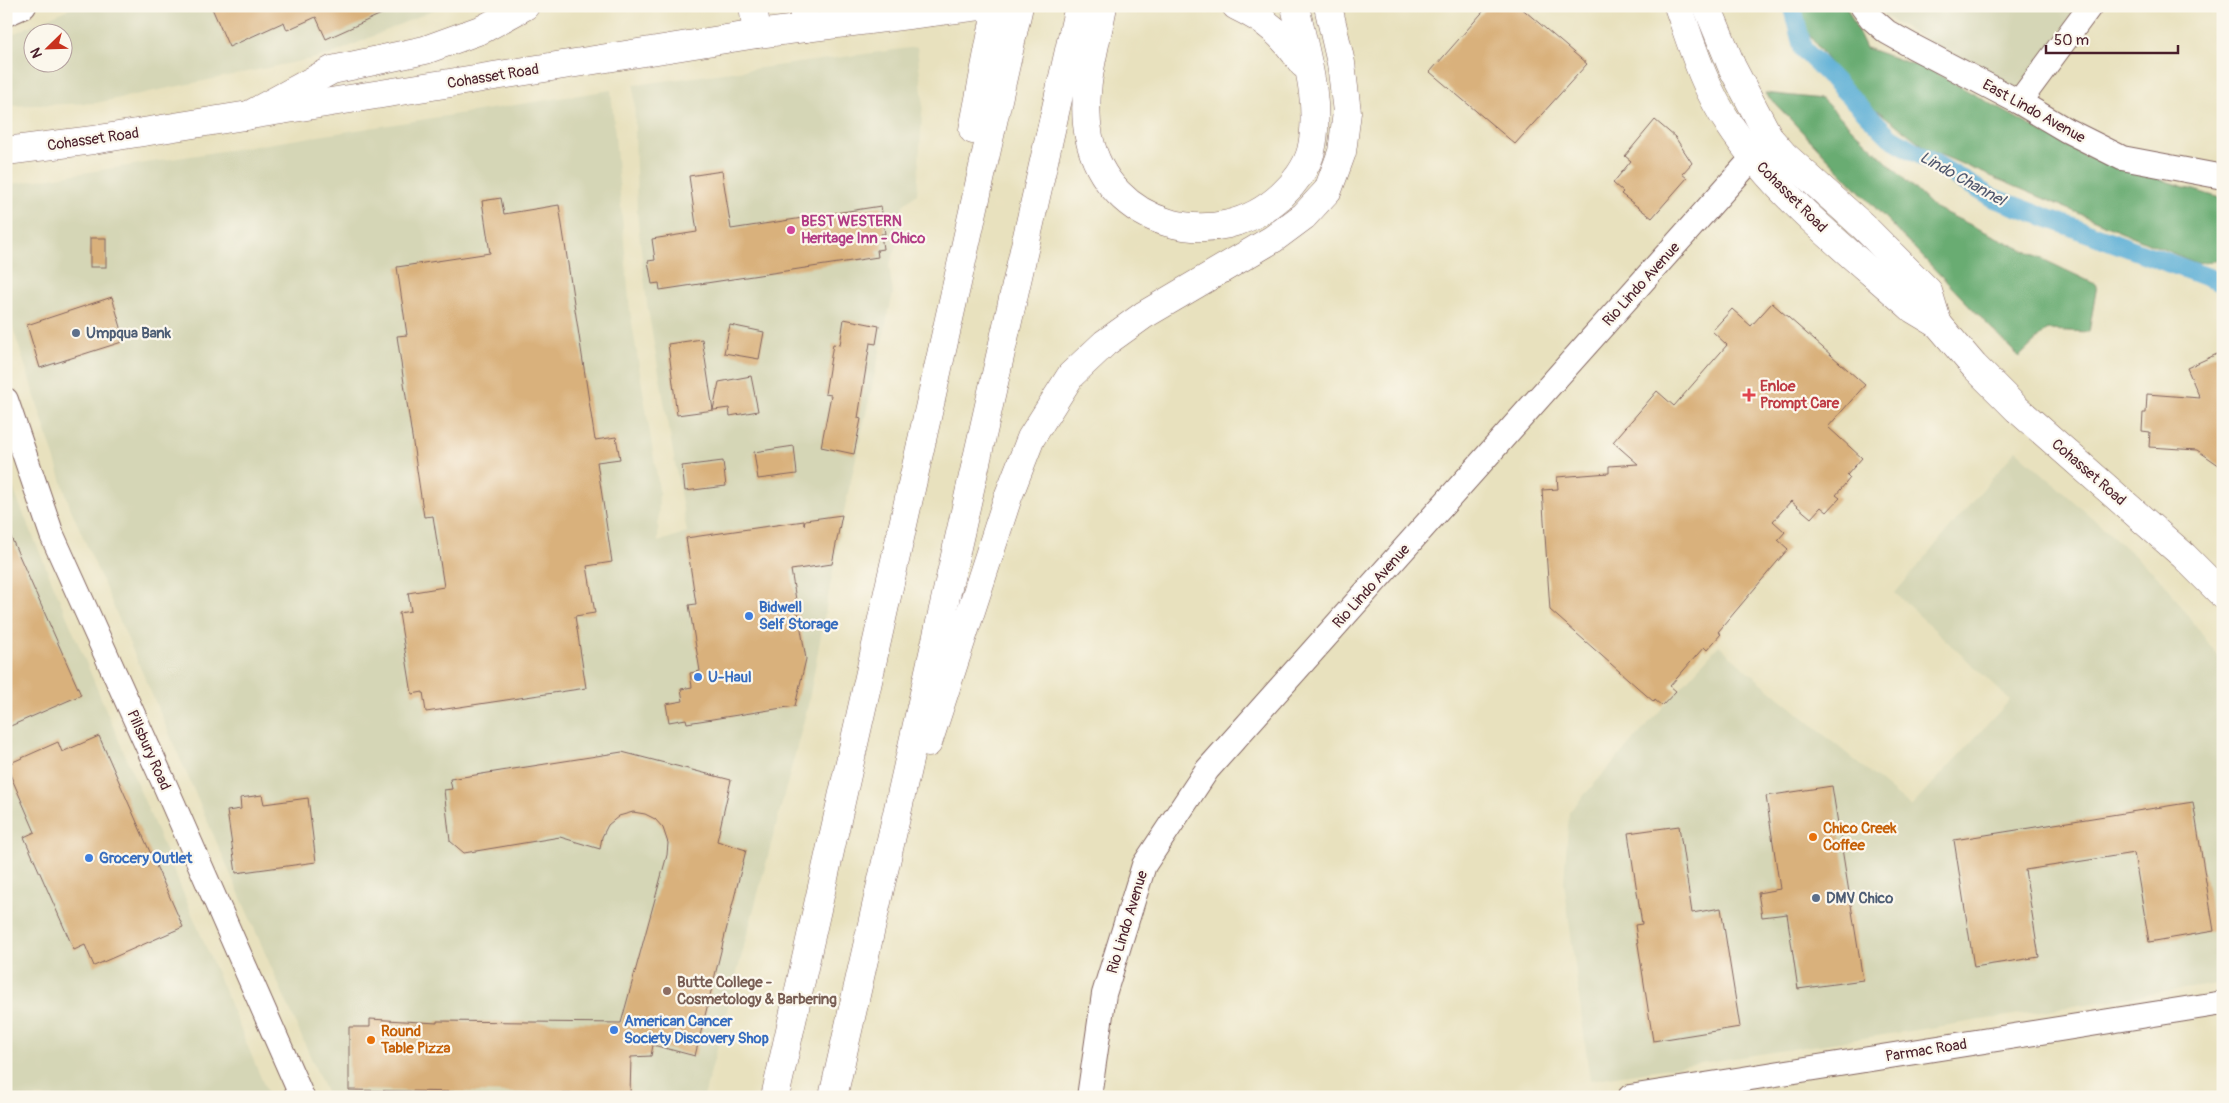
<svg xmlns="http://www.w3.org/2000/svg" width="2229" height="1103" viewBox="0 0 2229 1103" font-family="Pangolin,sans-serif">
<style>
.built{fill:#d5d6b6;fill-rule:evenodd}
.forest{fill:#69ac72;stroke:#5a664e}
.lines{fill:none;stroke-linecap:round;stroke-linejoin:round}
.canal{stroke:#5aaed6;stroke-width:19}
.building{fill:#d9b17c}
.minor-casing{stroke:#81635e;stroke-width:26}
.major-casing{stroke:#81635e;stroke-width:29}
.highway-casing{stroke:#81635e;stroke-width:29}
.minor{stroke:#fff;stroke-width:24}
.major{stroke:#fff;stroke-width:28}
.highway{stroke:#fff;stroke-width:28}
.hotel-dot{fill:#d1479c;stroke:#fbf7ec;stroke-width:2}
.service-dot{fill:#5c6f8a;stroke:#fbf7ec;stroke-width:2}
.health-dot{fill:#e0444e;stroke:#fbf7ec;stroke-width:2}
.shop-dot{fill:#3f7fe0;stroke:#fbf7ec;stroke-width:2}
.food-dot{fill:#e8710a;stroke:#fbf7ec;stroke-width:2}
.education-dot{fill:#8d6e63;stroke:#fbf7ec;stroke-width:2}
.labels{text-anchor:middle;stroke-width:4.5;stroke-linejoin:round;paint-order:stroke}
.street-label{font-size:15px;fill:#4a1f2b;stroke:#fbf7ec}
.hotel-label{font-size:15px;font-weight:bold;fill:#b23c85;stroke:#fbf7ec;text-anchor:start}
.service-label{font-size:15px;font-weight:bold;fill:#4e5e75;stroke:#fbf7ec;text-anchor:start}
.health-label{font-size:15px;font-weight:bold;fill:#be3a42;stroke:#fbf7ec;text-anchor:start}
.shop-label{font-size:15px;font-weight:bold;fill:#366cbe;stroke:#fbf7ec;text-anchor:start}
.food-label{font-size:15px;font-weight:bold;fill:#c56008;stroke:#fbf7ec;text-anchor:start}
.education-label{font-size:15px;font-weight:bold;fill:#785e54;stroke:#fbf7ec;text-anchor:start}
.water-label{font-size:16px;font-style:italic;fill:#50586f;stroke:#fbf7ec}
</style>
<rect width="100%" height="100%" fill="#fbf7ec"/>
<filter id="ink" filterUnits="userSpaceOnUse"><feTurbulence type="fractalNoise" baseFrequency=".02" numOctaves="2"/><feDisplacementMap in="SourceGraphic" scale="10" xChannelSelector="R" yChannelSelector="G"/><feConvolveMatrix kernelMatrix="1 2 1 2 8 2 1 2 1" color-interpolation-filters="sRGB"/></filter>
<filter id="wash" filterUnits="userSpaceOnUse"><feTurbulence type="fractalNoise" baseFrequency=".0096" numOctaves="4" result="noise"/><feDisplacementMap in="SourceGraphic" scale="20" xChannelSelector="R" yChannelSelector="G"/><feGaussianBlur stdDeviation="1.12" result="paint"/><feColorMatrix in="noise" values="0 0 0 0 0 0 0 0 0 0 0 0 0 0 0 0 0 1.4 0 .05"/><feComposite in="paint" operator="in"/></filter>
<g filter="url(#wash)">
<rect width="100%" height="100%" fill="#e8e1be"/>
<!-- built -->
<g class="built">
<path d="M75,6H442L330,55L96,103L6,106V37ZM32,32H62V62H32Z"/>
<polygon points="1877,6 2081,6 2015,92 1885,16"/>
<polygon points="917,47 923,100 917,194 903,205 901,235 889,266 893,293 844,511 808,705 704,1097 328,1097 70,507 6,306 6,185 611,90 630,311 659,489 658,542 687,532 647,304 637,213 634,85"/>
<polygon points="2016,450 2163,581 2223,663 2223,983 1590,1080 1564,882 1569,812 1719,645 1739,664 1911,807 2010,700 1895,593"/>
<polygon points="6,465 16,496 269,1097 6,1097"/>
</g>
<!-- forest -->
<g class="forest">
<polygon points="1801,6 1846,6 1866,48 1932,71 2085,156 2223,199 2223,260 2196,263 1929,150 1848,88 1801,24"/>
<polygon points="1765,93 1822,99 1933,207 2097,285 2089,332 2047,330 2019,357"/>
</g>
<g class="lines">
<!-- canal -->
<polyline class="canal" points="1792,6 1803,49 1890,137 1991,197 2223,283"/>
</g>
<g id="blocks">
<!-- building -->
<g class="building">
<polygon points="211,6 399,6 326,39 316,17 287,30 284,22 229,47"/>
<polygon points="1488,6 1519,6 1587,64 1515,144 1430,72"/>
<polygon points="1655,120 1675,137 1692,163 1682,174 1687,178 1652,218 1621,194 1623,192 1613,183 1631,161 1625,156"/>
<polygon points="722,171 731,229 881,206 885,234 881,234 883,249 877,250 878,257 660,290 659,283 652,284 648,261 655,260 652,239 697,232 689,176"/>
<polygon points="501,198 504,214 559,205 595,440 616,437 620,459 597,462 612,562 587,566 595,613 575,616 586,688 426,712 423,692 412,694 399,613 411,611 408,593 444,587 433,516 424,517 397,336 407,335 397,267 490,253 482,201"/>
<rect x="90" y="238" width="16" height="29"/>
<polygon points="112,297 125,341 40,368 27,325"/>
<polygon points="1772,303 1865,385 1828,427 1862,458 1847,475 1850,478 1836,495 1840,498 1827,512 1821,507 1811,518 1791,501 1773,521 1785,532 1778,540 1788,549 1718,632 1721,634 1707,650 1704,647 1670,686 1676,691 1662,706 1655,700 1654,702 1550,610 1542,490 1558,489 1557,477 1609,473 1609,466 1638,464 1613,442 1657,391 1674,406 1727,345 1712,331 1732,309 1751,326"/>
<polygon points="844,319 879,326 876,344 870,343 858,418 861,419 854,454 821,447 831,395 825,394 833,344 840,345"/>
<polygon points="730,325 764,332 759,359 724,353"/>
<polygon points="702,339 713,410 719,382 751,376 758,411 730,416 729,408 677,415 668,344"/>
<polygon points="2217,354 2223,368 2223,468 2197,450 2149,447 2150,432 2142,431 2143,413 2146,413 2147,394 2200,398 2187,368"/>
<polygon points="794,446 797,474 758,479 754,452"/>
<polygon points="723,461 726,486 685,491 682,466"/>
<polygon points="842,515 832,564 791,570 806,659 795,706 687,723 686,719 669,722 666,704 683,701 681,689 692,687 690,673 700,671 689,605 696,604 686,538 804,521 804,525 805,520"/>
<polygon points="6,526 81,695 6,728"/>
<polygon points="99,736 183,927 94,966 85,945 74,950 24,837 35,832 6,765 58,742 62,752"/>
<polygon points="622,752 731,780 717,841 746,850 695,1056 653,1045 651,1056 631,1057 630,1095 349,1090 349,1027 370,1027 370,1019 437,1023 437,1021 621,1023 667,855 668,843 663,828 655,819 645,814 633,812 619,816 608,825 602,837 600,849 560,837 464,853 450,841 444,790 452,789 450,779"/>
<polygon points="1832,786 1863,980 1798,989 1787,914 1762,917 1758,893 1780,889 1766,796"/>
<polygon points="262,795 264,804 308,798 316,862 236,873 227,811 241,809 240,798"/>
<polygon points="2193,802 2214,931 2149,942 2134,853 2025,870 2039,957 1974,967 1954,840"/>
<polygon points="1679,826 1692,913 1721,908 1740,1027 1653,1041 1635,925 1642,924 1628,833"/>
</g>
</g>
</g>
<g filter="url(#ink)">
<use href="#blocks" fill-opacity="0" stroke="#81635e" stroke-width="1"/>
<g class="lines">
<!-- minor casing -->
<g class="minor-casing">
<g id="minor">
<polyline points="1862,6 1871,18 1887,32 1912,46 2019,102 2066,130 2122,158 2223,177"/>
<polyline points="6,14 24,6"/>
<polyline points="2019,102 2090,6"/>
<polyline points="6,400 52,535 164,783 302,1097"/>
<polyline points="1089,1097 1104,994 1144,865 1207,770 1766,143"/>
<polyline points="1630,1097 2223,1003"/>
</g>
</g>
<!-- major casing -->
<g class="major-casing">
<g id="major">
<path d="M1678,6C1692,46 1705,90 1729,124C1777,197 1848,251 1913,309L1938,324L1974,366L2017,409L2184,556L2223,595"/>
<polyline points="1707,6 1732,67 1770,139 1784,155 1863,226 1928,291 1938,324"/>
<polyline points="6,151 93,140 757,34 980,6"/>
</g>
</g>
<!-- highway casing -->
<g class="highway-casing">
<g id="highway">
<polyline points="753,6 757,34"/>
<polyline points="803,6 805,28"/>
<polyline points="918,6 931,12"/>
<path d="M1103,6C1095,49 1080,94 1089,137C1108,227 1217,256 1282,195C1294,184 1307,167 1311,151C1322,103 1305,53 1295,6"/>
<path d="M1236,6C1269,22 1282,34 1303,64"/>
<polyline points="247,116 332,70 425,50 483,29 525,6"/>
<polyline points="973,130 997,6"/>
<polyline points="928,743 1008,497 1031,438 1071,375 1105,343 1144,315 1273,239 1304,216 1328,190 1342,152 1347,112 1341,63 1328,6"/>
<polyline points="775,1097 1019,6"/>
<polyline points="833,1097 1079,6"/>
</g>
</g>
<!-- minor -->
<use href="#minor" class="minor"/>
<!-- major -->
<use href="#major" class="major"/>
<!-- highway -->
<use href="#highway" class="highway"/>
</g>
</g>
<!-- markers -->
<circle class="hotel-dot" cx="791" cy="230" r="5"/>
<g class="service-dot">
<circle cx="76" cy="333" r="5"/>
<circle cx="1816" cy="898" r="5"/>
</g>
<path class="health-dot" d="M1746.5 387.5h5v5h5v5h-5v5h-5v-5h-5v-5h5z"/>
<g class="shop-dot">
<circle cx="749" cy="616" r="5"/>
<circle cx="698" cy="677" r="5"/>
<circle cx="89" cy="858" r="5"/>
<circle cx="614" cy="1030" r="5"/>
</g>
<g class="food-dot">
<circle cx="1813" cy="837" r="5"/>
<circle cx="371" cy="1040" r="5"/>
</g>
<circle class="education-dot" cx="667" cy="991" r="5"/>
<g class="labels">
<!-- street labels -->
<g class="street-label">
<text transform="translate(493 76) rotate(-9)" y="5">Cohasset Road</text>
<text transform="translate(2034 111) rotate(29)" y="5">East Lindo Avenue</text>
<text transform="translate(93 139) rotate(-8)" y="5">Cohasset Road</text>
<text transform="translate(1792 197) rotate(45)" y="5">Cohasset Road</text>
<text transform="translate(1641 284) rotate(-48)" y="5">Rio Lindo Avenue</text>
<text transform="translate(2089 472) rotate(41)" y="5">Cohasset Road</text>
<text transform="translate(1371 586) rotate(-48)" y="5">Rio Lindo Avenue</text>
<text transform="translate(149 750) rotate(66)" y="5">Pillsbury Road</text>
<text transform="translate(1127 922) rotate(-73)" y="5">Rio Lindo Avenue</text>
<text transform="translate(1926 1050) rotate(-9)" y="5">Parmac Road</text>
</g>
<!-- hotel labels -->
<g class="hotel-label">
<text x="801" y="226">BEST WESTERN<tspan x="801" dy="17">Heritage Inn - Chico</tspan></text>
</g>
<!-- service labels -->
<g class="service-label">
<text x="86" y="338">Umpqua Bank</text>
<text x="1826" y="903">DMV Chico</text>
</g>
<!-- health labels -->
<g class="health-label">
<text x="1760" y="391">Enloe<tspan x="1760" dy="17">Prompt Care</tspan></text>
</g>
<!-- shop labels -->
<g class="shop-label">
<text x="759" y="612">Bidwell<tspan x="759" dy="17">Self Storage</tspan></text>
<text x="708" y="682">U-Haul</text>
<text x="99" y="863">Grocery Outlet</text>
<text x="624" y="1026">American Cancer<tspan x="624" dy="17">Society Discovery Shop</tspan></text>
</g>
<!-- food labels -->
<g class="food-label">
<text x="1823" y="833">Chico Creek<tspan x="1823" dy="17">Coffee</tspan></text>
<text x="381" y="1036">Round<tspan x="381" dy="17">Table Pizza</tspan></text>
</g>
<!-- education labels -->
<g class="education-label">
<text x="677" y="987">Butte College -<tspan x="677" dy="17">Cosmetology &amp; Barbering</tspan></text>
</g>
<!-- water labels -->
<g class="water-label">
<text transform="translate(1963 178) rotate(29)" y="6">Lindo Channel</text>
</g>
</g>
<!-- margin -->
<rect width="2229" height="1103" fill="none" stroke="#fbf7ec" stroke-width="25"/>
<!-- north arrow -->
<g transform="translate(48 48) rotate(247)"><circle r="24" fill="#fbf7ec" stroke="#b4a19f"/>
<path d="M0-4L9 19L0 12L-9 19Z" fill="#c8321e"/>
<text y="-8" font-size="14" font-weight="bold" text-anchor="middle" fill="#4a1f2b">N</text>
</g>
<!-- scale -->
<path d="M2046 45v8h132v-8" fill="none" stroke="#4a1f2b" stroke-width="2.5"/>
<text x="2054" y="45" font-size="15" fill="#4a1f2b" stroke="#fbf7ec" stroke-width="4" paint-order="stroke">50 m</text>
</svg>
